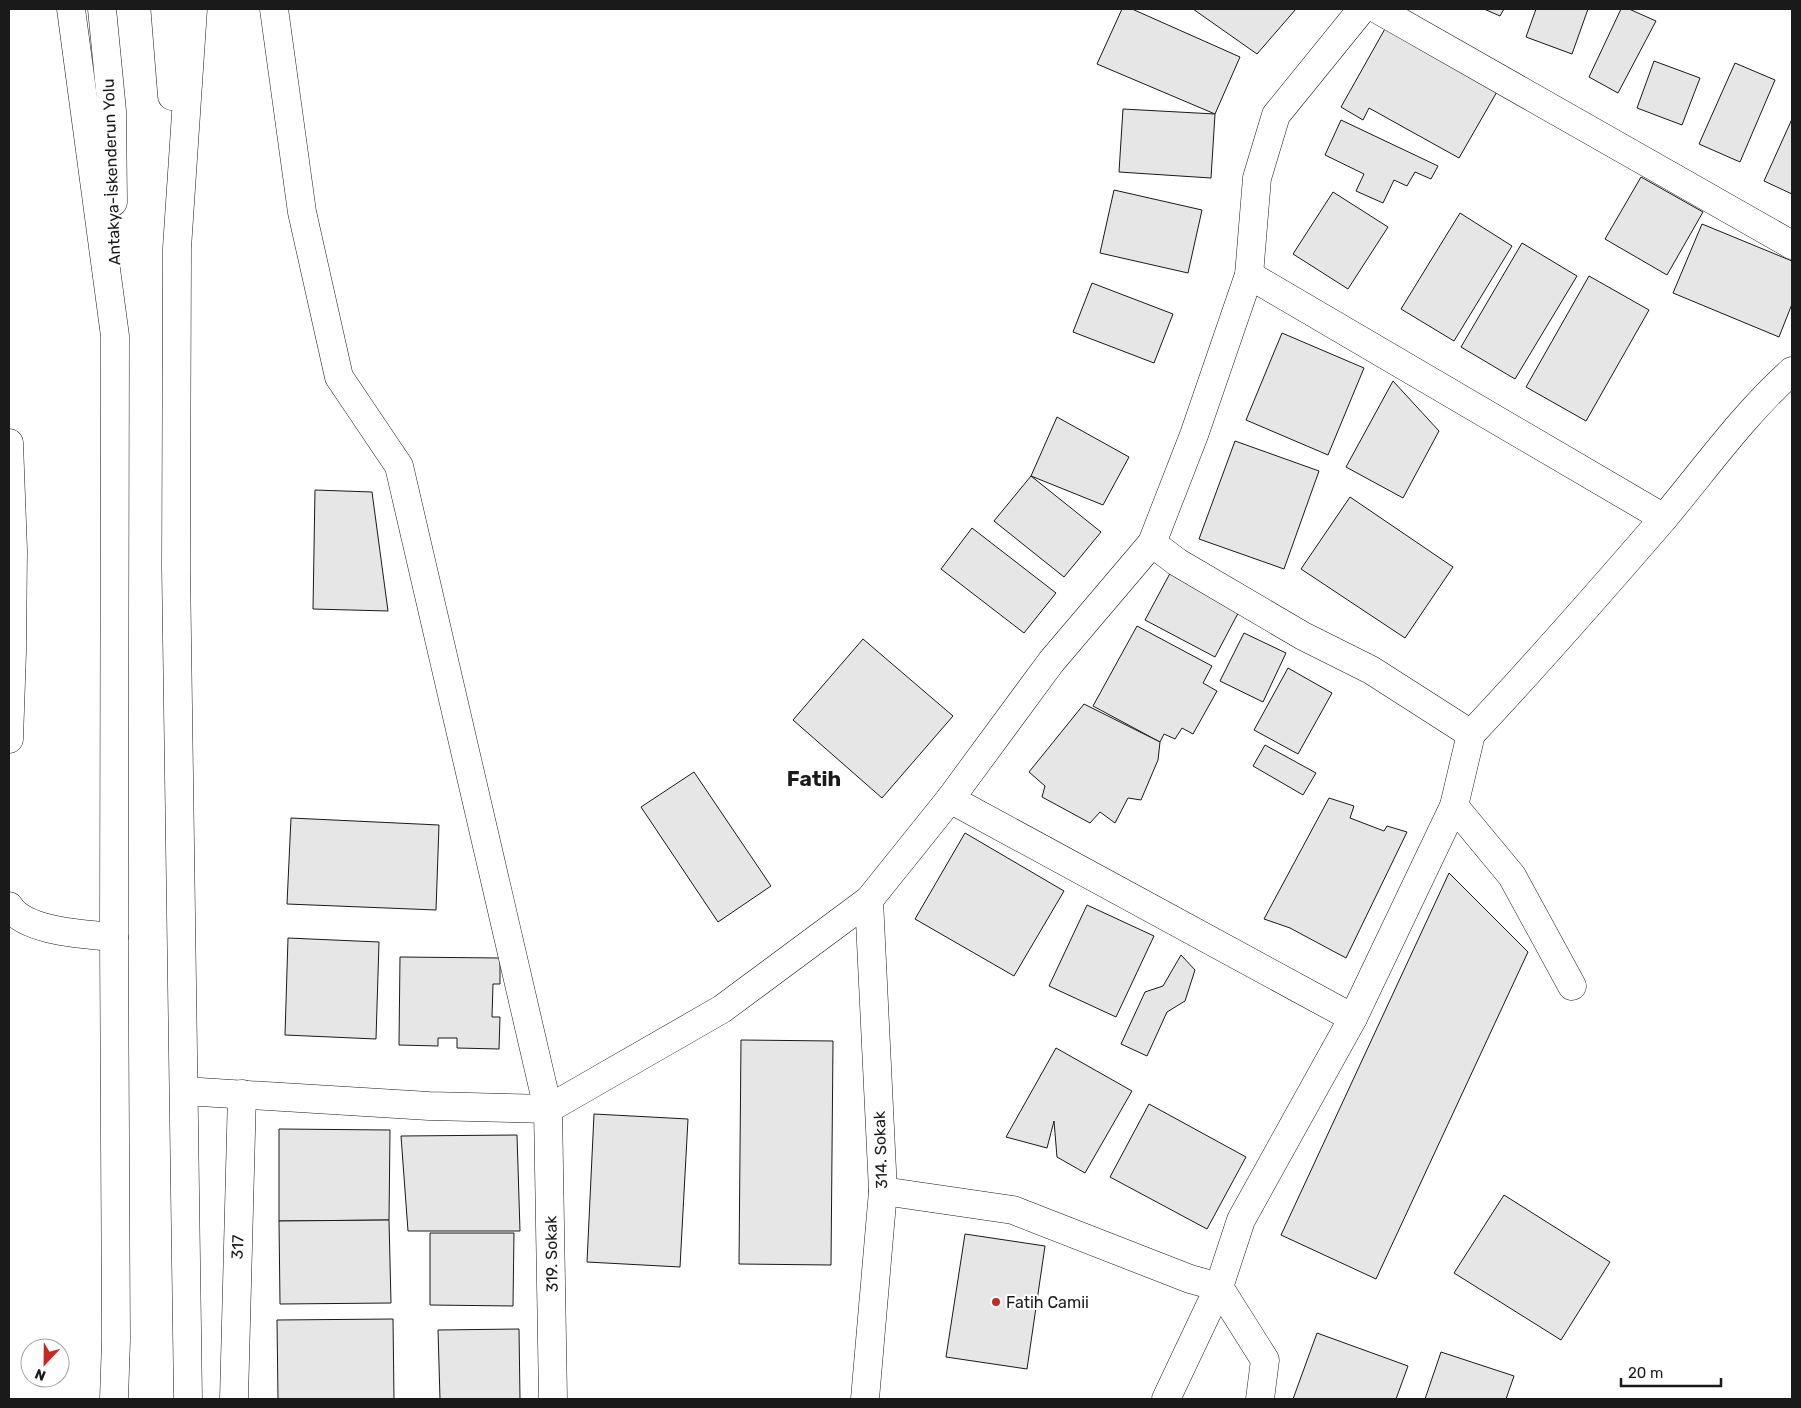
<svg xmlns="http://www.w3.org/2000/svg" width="1801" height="1408" viewBox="0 0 1801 1408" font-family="Rubik,sans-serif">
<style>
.building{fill:#e6e6e6;stroke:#1a1a1a}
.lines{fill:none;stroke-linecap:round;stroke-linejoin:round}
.minor-casing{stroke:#1a1a1a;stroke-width:29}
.highway-casing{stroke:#1a1a1a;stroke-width:29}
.minor{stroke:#fff;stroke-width:28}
.highway{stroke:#fff;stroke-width:28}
.poi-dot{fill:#c62828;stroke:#fff;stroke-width:2}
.labels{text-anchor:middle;stroke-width:4;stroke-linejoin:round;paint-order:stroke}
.street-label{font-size:16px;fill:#1a1a1a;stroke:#fff}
.poi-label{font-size:16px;fill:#1a1a1a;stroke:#fff;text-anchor:start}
.district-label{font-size:21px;font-weight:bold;fill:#1a1a1a;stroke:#fff}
</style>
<rect width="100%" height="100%" fill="#fff"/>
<!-- building -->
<g class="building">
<polygon points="1122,9 1132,9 1240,57 1215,114 1097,64"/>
<polygon points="1193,9 1296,9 1257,54"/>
<polygon points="1484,9 1504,9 1500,16"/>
<polygon points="1536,9 1588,9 1572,54 1526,37"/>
<polygon points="1621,9 1629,9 1656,21 1618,93 1589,77"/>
<polygon points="1386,27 1498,90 1459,158 1369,108 1363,120 1341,107"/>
<polygon points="1654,61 1700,78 1682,125 1637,108"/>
<polygon points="1735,63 1775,80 1740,162 1699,144"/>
<polygon points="1123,109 1215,114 1211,178 1119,172"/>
<polygon points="1792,119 1792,194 1764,181"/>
<polygon points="1341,120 1438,166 1431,179 1415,172 1407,186 1394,180 1383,203 1356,191 1364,174 1325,155"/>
<polygon points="1641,177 1703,212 1667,275 1605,239"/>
<polygon points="1114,190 1202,210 1188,273 1100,253"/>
<polygon points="1333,192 1388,227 1348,289 1293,254"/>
<polygon points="1460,213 1512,246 1454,341 1401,309"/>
<polygon points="1702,224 1792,261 1792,304 1779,337 1673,293"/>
<polygon points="1522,243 1577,276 1515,379 1461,347"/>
<polygon points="1589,276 1649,310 1586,421 1526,387"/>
<polygon points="1092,283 1173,314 1154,363 1073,332"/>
<polygon points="1282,333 1364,368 1328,455 1246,420"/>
<polygon points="1393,381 1439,431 1403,498 1346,467"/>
<polygon points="1057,417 1129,457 1103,505 1031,476"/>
<polygon points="1235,441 1319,471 1284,569 1199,539"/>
<polygon points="1031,476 1101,532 1064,577 994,521"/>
<polygon points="315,490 372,492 388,611 313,609"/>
<polygon points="1350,497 1453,567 1405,638 1301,569"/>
<polygon points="972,528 1056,593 1024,633 941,569"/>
<polygon points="1175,564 1244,602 1215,657 1145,620"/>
<polygon points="1137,626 1212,666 1203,683 1217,691 1193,734 1182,728 1175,739 1164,734 1160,742 1093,706"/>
<polygon points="1244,633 1286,653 1263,702 1220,681"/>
<polygon points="863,639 953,716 882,798 793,720"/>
<polygon points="1288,668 1332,693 1298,754 1254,730"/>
<polygon points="1084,704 1160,742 1158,760 1141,800 1128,798 1115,823 1100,812 1090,823 1042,797 1045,786 1029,772"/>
<polygon points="1265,745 1316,773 1303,795 1253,766"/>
<polygon points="694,772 771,886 718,922 641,807"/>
<polygon points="1329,798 1354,806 1350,818 1384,831 1387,826 1407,832 1346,958 1290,928 1264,919"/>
<polygon points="291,818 439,825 436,910 287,904"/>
<polygon points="965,833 1064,891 1014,976 915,919"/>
<polygon points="1449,873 1528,952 1376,1279 1281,1235"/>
<polygon points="1087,905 1154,936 1116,1017 1049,986"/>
<polygon points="288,938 379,942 376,1039 285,1035"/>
<polygon points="1181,955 1195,970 1185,1001 1167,1012 1147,1056 1121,1044 1145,992 1163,986"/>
<polygon points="400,957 500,958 500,984 493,984 492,1017 500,1017 499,1049 457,1048 457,1038 438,1038 438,1046 399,1045"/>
<polygon points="741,1040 833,1041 831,1265 739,1264"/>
<polygon points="1056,1048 1132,1091 1085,1173 1057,1157 1054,1121 1047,1148 1006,1137"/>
<polygon points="1149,1104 1246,1157 1207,1229 1110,1177"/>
<polygon points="594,1114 688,1119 680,1267 587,1262"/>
<polygon points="279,1129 390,1130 389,1220 279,1221"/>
<polygon points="517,1135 520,1231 408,1231 401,1136"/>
<polygon points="1504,1195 1610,1262 1561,1340 1454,1273"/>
<polygon points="389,1220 391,1303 280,1304 279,1221"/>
<polygon points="430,1233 514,1233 513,1306 430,1305"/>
<polygon points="965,1234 1045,1246 1027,1369 946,1357"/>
<polygon points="393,1319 394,1399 278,1399 277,1320"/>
<polygon points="519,1329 520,1399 440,1399 438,1330"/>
<polygon points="1317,1333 1408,1366 1396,1399 1293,1399"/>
<polygon points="1441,1352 1514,1376 1506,1399 1425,1399"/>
</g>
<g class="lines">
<!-- minor casing -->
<g class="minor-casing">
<g id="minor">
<polyline points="274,9 302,212 339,377 399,466 548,1109 553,1399"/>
<polyline points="1377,9 1792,245"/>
<polyline points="1249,275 1664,518"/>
<polyline points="9,443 13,550 12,652 9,739"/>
<polyline points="1152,543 1177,562 1303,636 1371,670 1471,734 1454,806 1353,1018"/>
<path d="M1471,734C1537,664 1600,592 1663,519C1705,469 1743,415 1792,371"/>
<polyline points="950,799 1353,1018 1241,1220 1219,1287 1265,1360 1260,1399"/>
<polyline points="1454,806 1512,876 1572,986"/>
<path d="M9,906C25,932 85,934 114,937"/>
<polyline points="184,1091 429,1106 548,1109 722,1009 869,900 950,799 1051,662 1152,543 1194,435 1249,275 1257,178 1276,115 1362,9"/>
<polyline points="883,1191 1013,1210 1190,1279 1219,1287 1166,1399"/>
<polyline points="234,1399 242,1094"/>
<polyline points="865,1399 883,1191 869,900"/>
</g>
</g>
<!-- highway casing -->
<g class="highway-casing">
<g id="highway">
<polyline points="71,9 115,336 114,937 116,1340 114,1399"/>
<polyline points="102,9 112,111 113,202"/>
<polyline points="165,9 172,96"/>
<polyline points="188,1399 176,568 177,248 193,9"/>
</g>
</g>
<!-- minor -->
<use href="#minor" class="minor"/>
<!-- highway -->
<use href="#highway" class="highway"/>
</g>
<!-- markers -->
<circle class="poi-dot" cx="996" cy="1302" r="5"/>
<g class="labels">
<!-- street labels -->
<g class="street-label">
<text transform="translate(111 172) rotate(-92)" y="6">Antakya-İskenderun Yolu</text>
<text transform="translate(880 1150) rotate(-92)" y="6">314. Sokak</text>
<text transform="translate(237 1247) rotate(-88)" y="6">317</text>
<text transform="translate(551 1254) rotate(-91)" y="6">319. Sokak</text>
</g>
<!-- poi labels -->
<g class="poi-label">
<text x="1006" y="1308">Fatih Camii</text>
</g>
<!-- district labels -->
<g class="district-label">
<text x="814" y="786">Fatih</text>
</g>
</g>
<!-- border -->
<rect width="1801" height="1408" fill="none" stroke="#1a1a1a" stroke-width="20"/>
<!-- north arrow -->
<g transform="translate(45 1363) rotate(202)"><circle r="24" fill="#ffffff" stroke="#a3a3a3"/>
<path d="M0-4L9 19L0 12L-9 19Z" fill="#c62828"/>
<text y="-8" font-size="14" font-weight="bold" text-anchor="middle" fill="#1a1a1a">N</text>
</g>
<!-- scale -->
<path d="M1621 1378v8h100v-8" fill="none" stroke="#1a1a1a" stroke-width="2.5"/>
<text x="1628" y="1378" font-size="15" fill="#1a1a1a" stroke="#ffffff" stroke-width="4" paint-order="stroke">20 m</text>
</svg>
